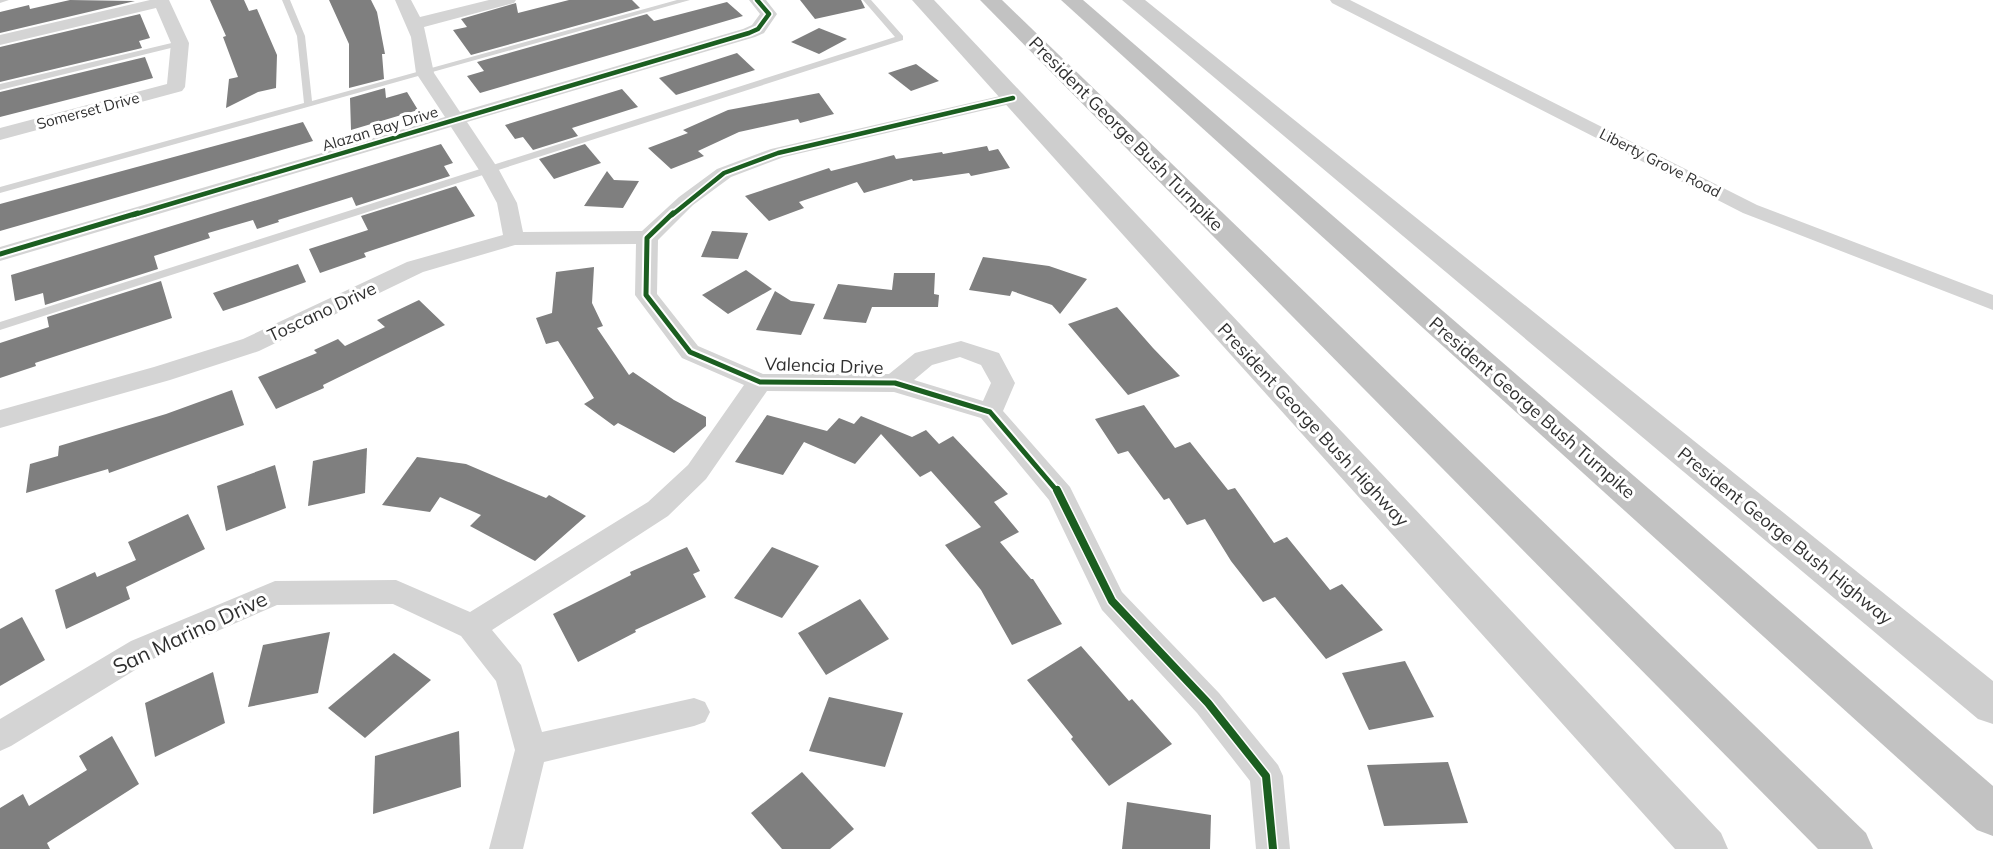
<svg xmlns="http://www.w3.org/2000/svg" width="1993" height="849" viewBox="0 0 1993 849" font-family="Mulish,sans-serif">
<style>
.building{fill:#7f7f7f}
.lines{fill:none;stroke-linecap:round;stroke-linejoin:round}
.service{fill:#d4d4d4;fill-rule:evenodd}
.minor{fill:#d4d4d4;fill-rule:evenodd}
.secondary{fill:#cecece;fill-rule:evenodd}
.motorway{fill:#c2c2c2;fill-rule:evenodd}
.cycleway-far2-casing{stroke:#fff;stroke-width:8}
.cycleway-far1-casing{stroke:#fff;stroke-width:9}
.cycleway-casing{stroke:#fff;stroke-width:11}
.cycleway-far2{stroke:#1b5e20;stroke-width:4.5}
.cycleway-far1{stroke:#1b5e20;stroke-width:5}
.cycleway{stroke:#1b5e20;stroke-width:8}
.labels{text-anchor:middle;stroke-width:6;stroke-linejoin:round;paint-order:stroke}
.far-street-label{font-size:15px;fill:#303030;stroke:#fff}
.street-label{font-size:18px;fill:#303030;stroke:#fff}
.near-street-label{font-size:21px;fill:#303030;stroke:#fff}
</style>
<rect width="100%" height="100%" fill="#fff"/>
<!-- building -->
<g class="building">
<polygon points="70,0 135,1 0,33 0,12 29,5 30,9"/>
<polygon points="210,0 244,0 249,11 257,9 277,55 276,88 258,92 226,108 229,79 238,77 223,37 226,36"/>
<polygon points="329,0 371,0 377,12 385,54 382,54 384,79 349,88 349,44"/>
<polygon points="569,0 632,0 640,8 471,55 453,30 467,27 461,19 516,3 518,13"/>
<polygon points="800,0 861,0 865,8 815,19"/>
<polygon points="727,2 743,16 480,93 467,76 484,71 477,62 647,14 654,21"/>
<polygon points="140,14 150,38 139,41 142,48 0,82 0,47"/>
<polygon points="819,28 847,39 819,54 791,42"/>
<polygon points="737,53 755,70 676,95 659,78"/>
<polygon points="145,57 153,78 0,117 0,92"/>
<polygon points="916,64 939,81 911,91 888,73"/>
<polygon points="385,88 386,98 407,92 418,110 351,130 350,98"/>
<polygon points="622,89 638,107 572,128 578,136 533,150 523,137 515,139 505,125"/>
<polygon points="819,93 834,114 800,123 798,119 739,132 698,151 704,156 671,169 648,148 688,133 683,130 728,110"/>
<polygon points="303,122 313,141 0,231 0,204"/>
<polygon points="441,144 453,163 444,166 450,176 356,206 352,197 278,220 279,222 257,229 253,220 208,233 210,238 154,256 158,269 45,305 43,293 15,301 11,275"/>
<polygon points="585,144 601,163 554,179 539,159"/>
<polygon points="987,146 989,151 998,149 1010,168 971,176 969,173 913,181 912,179 864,193 857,182 799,202 804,208 769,221 745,196 829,168 831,171 894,155 896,159 942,152 943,154"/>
<polygon points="607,171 614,180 639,181 623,208 584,206"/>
<polygon points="456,186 475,216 364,253 366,257 320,273 309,249 368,230 361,216"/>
<polygon points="712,231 748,233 738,259 701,257"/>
<polygon points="983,257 1049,266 1087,279 1060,314 1052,305 1012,291 1010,296 969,290"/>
<polygon points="298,264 306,282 244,304 223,311 213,293"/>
<polygon points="594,267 592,303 603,326 597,328 629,375 633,372 674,400 706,417 706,426 674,453 618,423 614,426 584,404 594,398 558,341 546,344 536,318 552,313 556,272"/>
<polygon points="746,270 772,289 728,314 702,295"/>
<polygon points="894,273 935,273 934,294 939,295 938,307 872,307 866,323 823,319 838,284 892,290"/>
<polygon points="161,281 172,318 35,363 36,366 0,378 0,343 49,327 47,317"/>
<polygon points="775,291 791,301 815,304 801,335 756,330"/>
<polygon points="419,300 445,325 323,385 324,388 276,409 258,377 317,353 314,350 338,339 345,346 385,327 377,320"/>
<polygon points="1117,307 1153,348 1180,376 1128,395 1068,324"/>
<polygon points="232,390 244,425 109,473 108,469 26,493 30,464 58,456 59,446 166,414"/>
<polygon points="1144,405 1175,448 1190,442 1228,490 1235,488 1274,543 1287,537 1330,590 1342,584 1383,630 1326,659 1275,597 1263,602 1231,561 1205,519 1187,525 1169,498 1164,500 1128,451 1118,454 1095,419"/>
<polygon points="767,415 827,431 839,418 854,424 861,416 912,437 926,430 939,444 953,436 1008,494 994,502 1019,532 1000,542 1031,579 1033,579 1062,624 1012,645 981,590 945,545 981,527 931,471 920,477 881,434 855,464 804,442 783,475 735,462"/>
<polygon points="367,448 365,493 308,506 313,461"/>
<polygon points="417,457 466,464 546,498 549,495 586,516 535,561 470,526 481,515 440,497 430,512 382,505"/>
<polygon points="275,465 286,508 226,531 217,486"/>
<polygon points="188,514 205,549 126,587 130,599 66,629 55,590 95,572 97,577 136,560 128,542"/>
<polygon points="687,547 700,571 693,574 706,597 635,630 636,632 578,662 553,614 631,575 630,572"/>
<polygon points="772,547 819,566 782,618 734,598"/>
<polygon points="860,599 889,639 826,675 798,633"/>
<polygon points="22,617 45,660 0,686 0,629"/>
<polygon points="330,632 318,693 248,707 263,645"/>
<polygon points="1081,646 1129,701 1132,699 1172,744 1109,786 1071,739 1073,737 1027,680"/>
<polygon points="394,653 431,680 365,738 328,708"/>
<polygon points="1405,661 1434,717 1369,730 1342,673"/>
<polygon points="213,672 225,723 155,757 145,703"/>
<polygon points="829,697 903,713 885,767 809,751"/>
<polygon points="459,731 461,787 373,814 375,756"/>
<polygon points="112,736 139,784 47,843 50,849 0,849 0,808 23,794 29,806 87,770 79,756"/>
<polygon points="1448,762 1468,823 1384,826 1367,765"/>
<polygon points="802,772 854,829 830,849 782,849 751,813"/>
<polygon points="1127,802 1211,815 1210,849 1122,849"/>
</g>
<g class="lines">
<!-- service -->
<g class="service">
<polygon points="0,0 9,0 0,3"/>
<polygon points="282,0 290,0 305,36 312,101 677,0 690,0 0,193 0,187 304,103 297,36"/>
<polygon points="863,0 871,0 903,36 903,40 0,330 0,322 895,37"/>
<polygon points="180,41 184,43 183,45 0,90 0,84"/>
</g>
<!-- minor -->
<g class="minor">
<polygon points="150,0 169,0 189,43 185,87 182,91 0,140 0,128 167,84 171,43 156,8 0,45 0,35"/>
<path d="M395,0H411L420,17L489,0H516L514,3L424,27L434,73L460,112L743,29L752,25L760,14L749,0H766L777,14L764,33L755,37L467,122L499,170L517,203L523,232L642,231L679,197L717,169L771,149L1013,93L1019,94L1022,98L1019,102L784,157L731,177L693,205L658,240L657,294L698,346L763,374H889L915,353L961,341L999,353L1015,383L1003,411L1070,487L1122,592L1219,693L1278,765L1283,776L1290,849H1256L1250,781L1197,713L1102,610L1049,500L981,418L894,392L767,391L706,479L668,516L492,630L521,665L542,732L694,698L705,702L710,712L705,722L694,726L544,762L523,849H489L515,750L496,681L461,636L393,604L277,605L153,659L11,746L0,751V719L131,641L275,581L396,580L470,612L648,502L688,465L744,385L682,358L635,295L636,244L515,245L423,272L259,351L170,380L0,428V410L154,367L243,339L407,262L503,235L497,203L479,170L451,127L0,261V247L445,117L416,73L411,37ZM960,357L981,365L991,383L983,401L914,380L932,365Z"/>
<polygon points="1330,0 1350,0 1757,205 1993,295 1993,310 1743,213 1332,3"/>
</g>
<!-- secondary -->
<g class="secondary">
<polygon points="912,0 934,0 1721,833 1728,849 1675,849"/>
<polygon points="1122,0 1145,0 1993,681 1993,724 1978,719"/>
</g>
<!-- motorway -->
<g class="motorway">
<polygon points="980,0 1002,0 1866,833 1873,849 1818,849"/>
<polygon points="1061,0 1083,0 1993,786 1993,836 1977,830"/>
</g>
<!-- cycleway-far2 casing -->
<g class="cycleway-far2-casing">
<g id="cycleway-far2">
<polyline points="133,215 749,33 758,29 769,14 757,0"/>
<polyline points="672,215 724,173 778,153 1013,98"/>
</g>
</g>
<!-- cycleway-far1 casing -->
<g class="cycleway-far1-casing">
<g id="cycleway-far1">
<polyline points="673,213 647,238 646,295 690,352 760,382 895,383 990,412 1058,492"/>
<polyline points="0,254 138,213"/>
</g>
</g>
<!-- cycleway casing -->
<g class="cycleway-casing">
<polyline id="cycleway" points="1057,490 1112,601 1208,703 1266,776 1273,849"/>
</g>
<!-- cycleway-far2 -->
<use href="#cycleway-far2" class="cycleway-far2"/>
<!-- cycleway-far1 -->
<use href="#cycleway-far1" class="cycleway-far1"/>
<!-- cycleway -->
<use href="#cycleway" class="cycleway"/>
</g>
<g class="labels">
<!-- far-street labels -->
<g class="far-street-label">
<text transform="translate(88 111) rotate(-15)" y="5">Somerset Drive</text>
<text transform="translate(380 129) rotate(-17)" y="5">Alazan Bay Drive</text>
<text transform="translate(1660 163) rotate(27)" y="5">Liberty Grove Road</text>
</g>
<!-- street labels -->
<g class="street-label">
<text transform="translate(1126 134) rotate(45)" y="6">President George Bush Turnpike</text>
<text transform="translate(322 312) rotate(-25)" y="6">Toscano Drive</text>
<text transform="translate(824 366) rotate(2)" y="6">Valencia Drive</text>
<text transform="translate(1532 408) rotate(41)" y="6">President George Bush Turnpike</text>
<text transform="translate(1313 425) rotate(47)" y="6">President George Bush Highway</text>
<text transform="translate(1785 536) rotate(39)" y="6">President George Bush Highway</text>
</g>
<!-- near-street labels -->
<g class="near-street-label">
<text transform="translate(190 633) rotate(-25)" y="7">San Marino Drive</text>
</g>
</g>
</svg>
